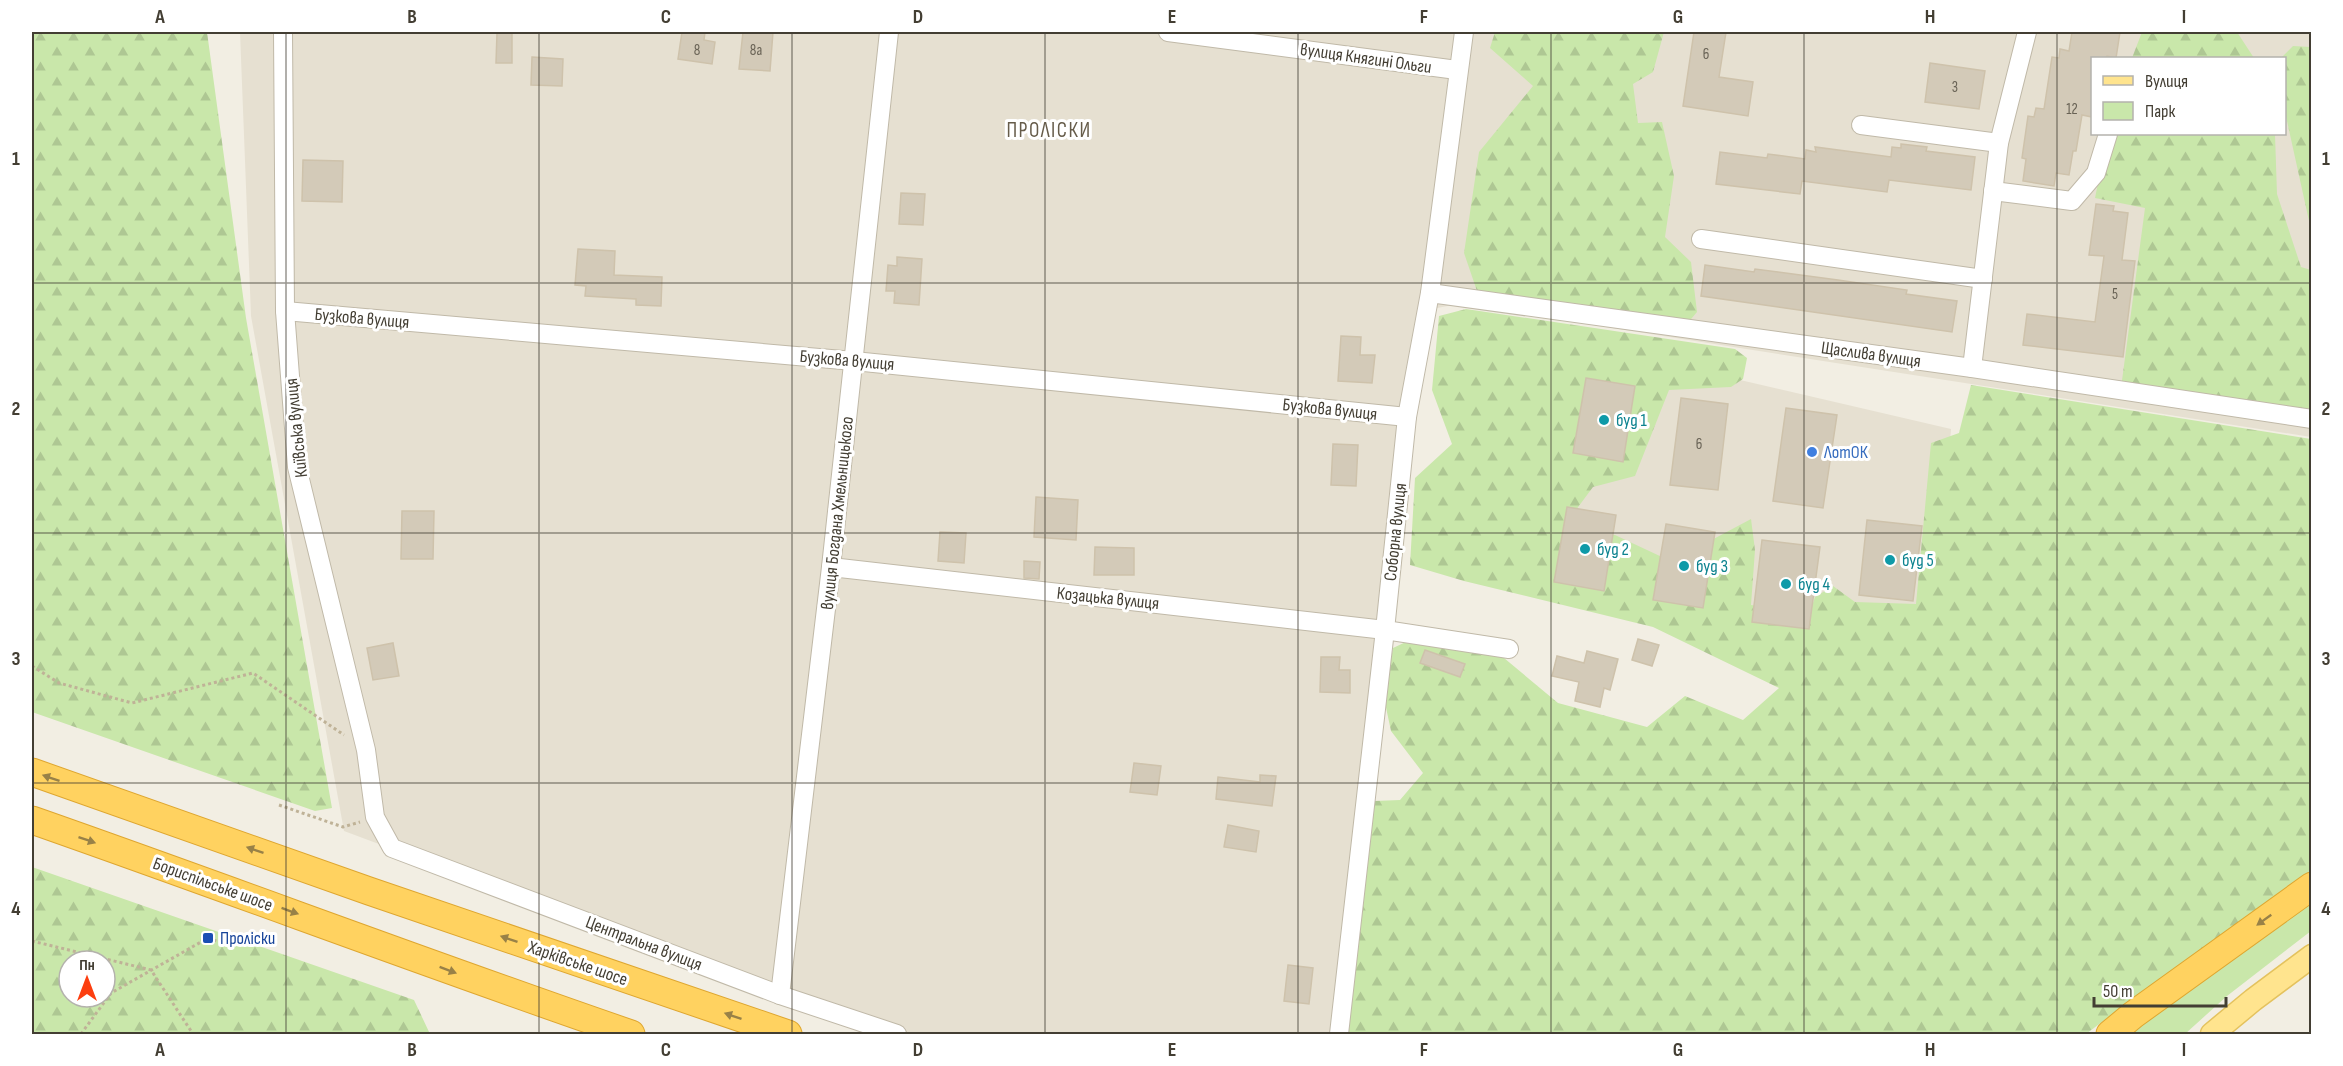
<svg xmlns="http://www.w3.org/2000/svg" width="2343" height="1066" viewBox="0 0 2343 1066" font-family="'Sofia Sans Condensed',sans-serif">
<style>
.residential{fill:#e6e0d1;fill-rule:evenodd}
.green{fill:#c9e7aa}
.forest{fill:url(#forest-firs);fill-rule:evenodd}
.building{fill:#d3cab8;stroke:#cec2ab;stroke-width:1.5}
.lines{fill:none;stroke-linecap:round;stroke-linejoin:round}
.minor-casing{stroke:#c0b9a8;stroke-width:20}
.major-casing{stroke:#e4c25e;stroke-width:25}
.highway-casing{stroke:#dea630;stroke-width:29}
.path{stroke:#bfb297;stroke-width:3;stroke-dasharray:3 3;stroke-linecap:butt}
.minor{stroke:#fff;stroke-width:18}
.major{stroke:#ffe48e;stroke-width:22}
.highway{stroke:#ffd260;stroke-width:27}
.oneway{fill:#988147}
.grid{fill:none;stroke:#433e33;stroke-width:1.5;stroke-opacity:0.55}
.culture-dot{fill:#0f9aa8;stroke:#fff;stroke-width:2}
.shop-dot{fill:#3f7fe0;stroke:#fff;stroke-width:2}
.transit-dot{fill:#1a4fb4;stroke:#fff;stroke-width:2}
.labels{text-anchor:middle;stroke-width:6;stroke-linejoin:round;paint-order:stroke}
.number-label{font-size:15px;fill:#676154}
.street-label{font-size:18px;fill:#433e33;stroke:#fff}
.culture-label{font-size:18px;fill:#0d838f;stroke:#fff;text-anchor:start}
.shop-label{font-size:18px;fill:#366cbe;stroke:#fff;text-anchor:start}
.transit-label{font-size:18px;fill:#164399;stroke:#fff;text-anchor:start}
.quarter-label{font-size:21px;letter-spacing:1.5px;fill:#665c4a;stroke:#fff}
.neatline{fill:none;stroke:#433e33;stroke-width:2}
.grid-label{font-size:20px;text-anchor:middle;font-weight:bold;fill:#433e33}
</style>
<defs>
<pattern id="forest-firs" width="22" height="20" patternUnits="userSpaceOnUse" patternTransform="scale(1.5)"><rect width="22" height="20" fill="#c9e7aa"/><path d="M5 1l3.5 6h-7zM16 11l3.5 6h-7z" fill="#aec793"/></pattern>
</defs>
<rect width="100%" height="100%" fill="#f2eee3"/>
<!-- residential -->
<g class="residential">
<path d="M240,32H2311V437L1458,304L1432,309L1410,432L1343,1034H900L778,993L344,831L251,316ZM2092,58H2284V134H2092Z"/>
<polygon points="1546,335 1951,429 1930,686 1520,586"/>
</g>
<!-- green -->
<polygon class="green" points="2311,896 2311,931 2227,996 2185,1034 2122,1034"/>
<!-- forest -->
<g class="forest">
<polygon points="32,32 207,32 246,318 332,808 315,811 32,712"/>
<polygon points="1495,32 1664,32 1653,72 1633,84 1638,123 1662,122 1674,176 1665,237 1691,262 1697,312 1686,325 1477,291 1464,253 1479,152 1533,86 1490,48"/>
<polygon points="2142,32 2237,32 2254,58 2132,58"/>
<polygon points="2293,46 2311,47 2311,230 2285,112 2284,58 2281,58"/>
<polygon points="2108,134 2275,134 2277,194 2301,267 2311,270 2311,415 2121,388 2145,208 2095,198"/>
<polygon points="1466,309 1735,349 1747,358 1743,379 1731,387 1669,390 1635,476 1593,487 1564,526 1615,535 1694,572 1706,543 1751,519 1755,550 1751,605 1810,612 1815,597 1833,586 1855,602 1916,604 1931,443 1959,433 1971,385 2311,439 2311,874 2147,988 2086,1034 1348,1034 1374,801 1400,800 1423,773 1391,731 1384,698 1393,648 1410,640 1504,658 1558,703 1647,727 1685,696 1743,720 1779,688 1653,627 1464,581 1410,565 1415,478 1452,444 1432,390 1439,316"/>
<path d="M32,867L414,1000L430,1034H32ZM69,961H105V997H69Z"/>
</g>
<!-- building -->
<g class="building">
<polygon points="682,32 705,32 704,40 715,42 712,64 678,59"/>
<polygon points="743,32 773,32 770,71 739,69"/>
<polygon points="1694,32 1726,32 1719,77 1753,82 1748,116 1683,106"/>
<polygon points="2072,32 2120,32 2116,58 2107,56 2106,58 2092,58 2092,117 2082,115 2076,151 2073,151 2069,175 2056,173 2054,186 2023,181 2026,159 2022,158 2028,116 2034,117 2036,108 2044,109 2052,57 2059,58 2060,49 2069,51"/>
<polygon points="497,33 512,33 512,63 496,63"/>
<polygon points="532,57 563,59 562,86 531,85"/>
<polygon points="1930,63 1985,71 1979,109 1925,102"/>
<polygon points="1901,144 1927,147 1926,151 1975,157 1971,190 1889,180 1887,192 1802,181 1800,194 1716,184 1720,152 1767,158 1768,154 1805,159 1806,150 1816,152 1815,147 1891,157 1892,147 1901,148"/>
<polygon points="303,160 343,161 342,202 302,201"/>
<polygon points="901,193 925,194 923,225 899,224"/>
<polygon points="2096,204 2114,206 2113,211 2128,213 2122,260 2135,261 2123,357 2023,345 2027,314 2095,322 2104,256 2089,255"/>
<polygon points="578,249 615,251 614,275 662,277 661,306 636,305 636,299 585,296 586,286 575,285"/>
<polygon points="897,257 922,259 919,305 894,303 895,291 886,291 888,265 897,266"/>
<polygon points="1705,265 1754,272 1755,269 1838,280 1907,290 1906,294 1957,301 1952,332 1701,296"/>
<polygon points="1341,336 1361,337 1360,355 1375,355 1372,383 1338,381"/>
<polygon points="1586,378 1635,386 1623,462 1573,453"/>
<polygon points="1681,398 1728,404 1718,490 1670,485"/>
<polygon points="1786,408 1837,415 1823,508 1773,501"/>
<polygon points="1333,444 1358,445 1356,486 1331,485"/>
<polygon points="1036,497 1078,500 1076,540 1034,537"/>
<polygon points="1567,507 1616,515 1604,591 1554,582"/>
<polygon points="402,511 434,511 433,559 401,559"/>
<polygon points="1867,520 1922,526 1913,601 1859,595"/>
<polygon points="1666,524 1715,532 1703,608 1653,600"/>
<polygon points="940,532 966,533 964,563 938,561"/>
<polygon points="1762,540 1820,547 1809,629 1752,622"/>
<polygon points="1095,547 1134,548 1134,575 1094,575"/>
<polygon points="1024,561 1040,562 1039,579 1024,578"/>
<polygon points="1638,639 1659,645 1652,666 1632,660"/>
<polygon points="393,643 399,676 373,680 367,648"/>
<polygon points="1425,650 1465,664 1460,677 1420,663"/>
<polygon points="1587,651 1618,659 1610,690 1604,688 1600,707 1575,701 1579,682 1552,676 1557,656 1584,663"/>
<polygon points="1321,657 1340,657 1339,670 1350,670 1350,693 1320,692"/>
<polygon points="1134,763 1161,766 1157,795 1130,792"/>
<polygon points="1260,775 1276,776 1272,806 1216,799 1218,777 1260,782"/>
<polygon points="1228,825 1259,831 1256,852 1224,847"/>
<polygon points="1288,965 1313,968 1309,1004 1284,1001"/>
</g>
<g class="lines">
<!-- minor casing -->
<g class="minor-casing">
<g id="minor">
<polyline points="283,32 285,311 297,467 366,750 375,817 392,848 780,995 897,1034"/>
<polyline points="1168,32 1457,70"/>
<polyline points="1861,125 1999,143"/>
<polyline points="1993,191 2072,201 2096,173 2108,134"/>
<polyline points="1701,239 1983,279"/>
<polyline points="1430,293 1972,368 2312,419"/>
<polyline points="285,311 854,361 1407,417"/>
<polyline points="1972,368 1999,143 2027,32"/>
<polyline points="831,567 1385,630 1509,649"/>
<polyline points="780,995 831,567 889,32"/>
<polyline points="1339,1034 1385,630 1407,417 1430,293 1464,32"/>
</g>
</g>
<!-- major casing -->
<g class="major-casing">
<polyline id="major" points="2212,1034 2253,1000 2312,956"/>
</g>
<!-- highway casing -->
<g class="highway-casing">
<g id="highway">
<polyline points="32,772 369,891 788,1034"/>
<path d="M32,820C232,890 430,965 631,1034"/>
<polyline points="2110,1034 2133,1015 2312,886"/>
</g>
</g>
<!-- path -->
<g class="path">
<polyline points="32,666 59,683 132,703 253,673 344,735"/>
<polyline points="279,805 343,827 360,822"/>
<polyline points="32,941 151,970 193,1034"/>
<polyline points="81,1034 111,993 208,938 231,946"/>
</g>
<!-- minor -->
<use href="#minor" class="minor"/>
<!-- major -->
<use href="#major" class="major"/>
<!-- highway -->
<use href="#highway" class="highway"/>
</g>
<!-- one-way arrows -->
<defs><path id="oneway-solid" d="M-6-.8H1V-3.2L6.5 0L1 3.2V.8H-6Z" transform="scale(1.5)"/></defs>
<g class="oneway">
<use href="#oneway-solid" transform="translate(51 778) rotate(-161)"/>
<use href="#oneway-solid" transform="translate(87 840) rotate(19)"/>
<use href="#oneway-solid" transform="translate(255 850) rotate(-161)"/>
<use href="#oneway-solid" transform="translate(290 911) rotate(20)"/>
<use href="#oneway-solid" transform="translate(2264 920) rotate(144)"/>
<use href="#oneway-solid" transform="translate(509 939) rotate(-161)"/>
<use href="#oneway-solid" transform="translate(448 970) rotate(21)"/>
<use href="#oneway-solid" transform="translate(733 1016) rotate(-161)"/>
</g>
<!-- grid -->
<path class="grid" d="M286,32V1034M539,32V1034M792,32V1034M1045,32V1034M1298,32V1034M1551,32V1034M1804,32V1034M2057,32V1034M32,283H2312M32,533H2312M32,783H2312"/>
<!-- markers -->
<g class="culture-dot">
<circle cx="1604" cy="420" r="6"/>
<circle cx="1585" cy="549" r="6"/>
<circle cx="1890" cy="560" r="6"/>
<circle cx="1684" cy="566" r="6"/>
<circle cx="1786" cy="584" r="6"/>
</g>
<circle class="shop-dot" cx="1812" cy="452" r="6"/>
<rect class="transit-dot" x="202" y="932" width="12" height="12" rx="3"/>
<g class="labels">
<!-- number labels -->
<g class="number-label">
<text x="697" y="55">8</text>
<text x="756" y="55">8а</text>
<text x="1706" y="59">6</text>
<text x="1955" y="92">3</text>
<text x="2072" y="114">12</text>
<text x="2115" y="299">5</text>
<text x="1699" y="449">6</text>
</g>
<!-- street labels -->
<g class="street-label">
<text transform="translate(1366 58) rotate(8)" y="6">вулиця Княгині Ольги</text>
<text transform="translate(362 318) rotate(5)" y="6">Бузкова вулиця</text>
<text transform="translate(1871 354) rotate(8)" y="6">Щаслива вулиця</text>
<text transform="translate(847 360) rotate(5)" y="6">Бузкова вулиця</text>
<text transform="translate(1330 409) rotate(6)" y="6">Бузкова вулиця</text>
<text transform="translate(296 428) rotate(-96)" y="6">Київська вулиця</text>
<text transform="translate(837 513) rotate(-84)" y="6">вулиця Богдана Хмельницького</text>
<text transform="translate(1395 532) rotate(-84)" y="6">Соборна вулиця</text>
<text transform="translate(1108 598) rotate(6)" y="6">Козацька вулиця</text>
<text transform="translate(213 884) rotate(20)" y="6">Бориспільське шосе</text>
<text transform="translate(644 943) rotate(21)" y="6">Центральна вулиця</text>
<text transform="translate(578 963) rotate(19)" y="6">Харківське шосе</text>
</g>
<!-- culture labels -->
<g class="culture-label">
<text x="1616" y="426">буд 1</text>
<text x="1597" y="555">буд 2</text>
<text x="1902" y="566">буд 5</text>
<text x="1696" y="572">буд 3</text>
<text x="1798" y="590">буд 4</text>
</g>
<!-- shop labels -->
<g class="shop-label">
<text x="1824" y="458">ЛотОК</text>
</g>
<!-- transit labels -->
<g class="transit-label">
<text x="220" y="944">Проліски</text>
</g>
<!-- quarter labels -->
<g class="quarter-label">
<text x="1049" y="137">ПРОЛІСКИ</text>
</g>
</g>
<!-- border -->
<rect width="2343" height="1066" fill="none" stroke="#ffffff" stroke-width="66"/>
<!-- legend -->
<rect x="2091" y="57" width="195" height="78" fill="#ffffff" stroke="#b4b2ad" stroke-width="1.5"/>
<rect x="2103" y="76" width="30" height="9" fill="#ffe48e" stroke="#b4b2ad" stroke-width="1.5"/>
<text x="2145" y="87" font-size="18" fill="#433e33">Вулиця</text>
<rect x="2103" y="102" width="30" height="18" fill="#c9e7aa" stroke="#b4b2ad" stroke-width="1.5"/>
<text x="2145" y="117" font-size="18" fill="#433e33">Парк</text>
<!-- north arrow -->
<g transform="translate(87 979)"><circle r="28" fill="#ffffff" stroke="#b4b2ad" stroke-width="1.5"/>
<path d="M0-4.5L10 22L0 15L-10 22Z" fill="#fc3e0f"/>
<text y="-9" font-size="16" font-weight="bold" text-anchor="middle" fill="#433e33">Пн</text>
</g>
<!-- scale -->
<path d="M2094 997v9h132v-9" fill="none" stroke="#433e33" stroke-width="3"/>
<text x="2103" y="997" font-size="18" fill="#433e33" stroke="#ffffff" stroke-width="4.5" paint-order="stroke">50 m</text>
<rect x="33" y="33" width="2277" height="1000" class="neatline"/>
<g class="grid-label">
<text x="160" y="23">A</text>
<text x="412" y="23">B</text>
<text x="666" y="23">C</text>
<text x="918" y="23">D</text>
<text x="1172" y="23">E</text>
<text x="1424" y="23">F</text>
<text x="1678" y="23">G</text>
<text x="1930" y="23">H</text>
<text x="2184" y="23">I</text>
<text x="16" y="165">1</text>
<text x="2326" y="165">1</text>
<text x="16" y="415">2</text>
<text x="2326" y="415">2</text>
<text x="16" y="665">3</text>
<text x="2326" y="665">3</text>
<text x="16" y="915">4</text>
<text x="2326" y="915">4</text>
<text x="160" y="1056">A</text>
<text x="412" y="1056">B</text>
<text x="666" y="1056">C</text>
<text x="918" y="1056">D</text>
<text x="1172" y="1056">E</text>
<text x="1424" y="1056">F</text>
<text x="1678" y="1056">G</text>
<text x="1930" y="1056">H</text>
<text x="2184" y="1056">I</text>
</g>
</svg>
